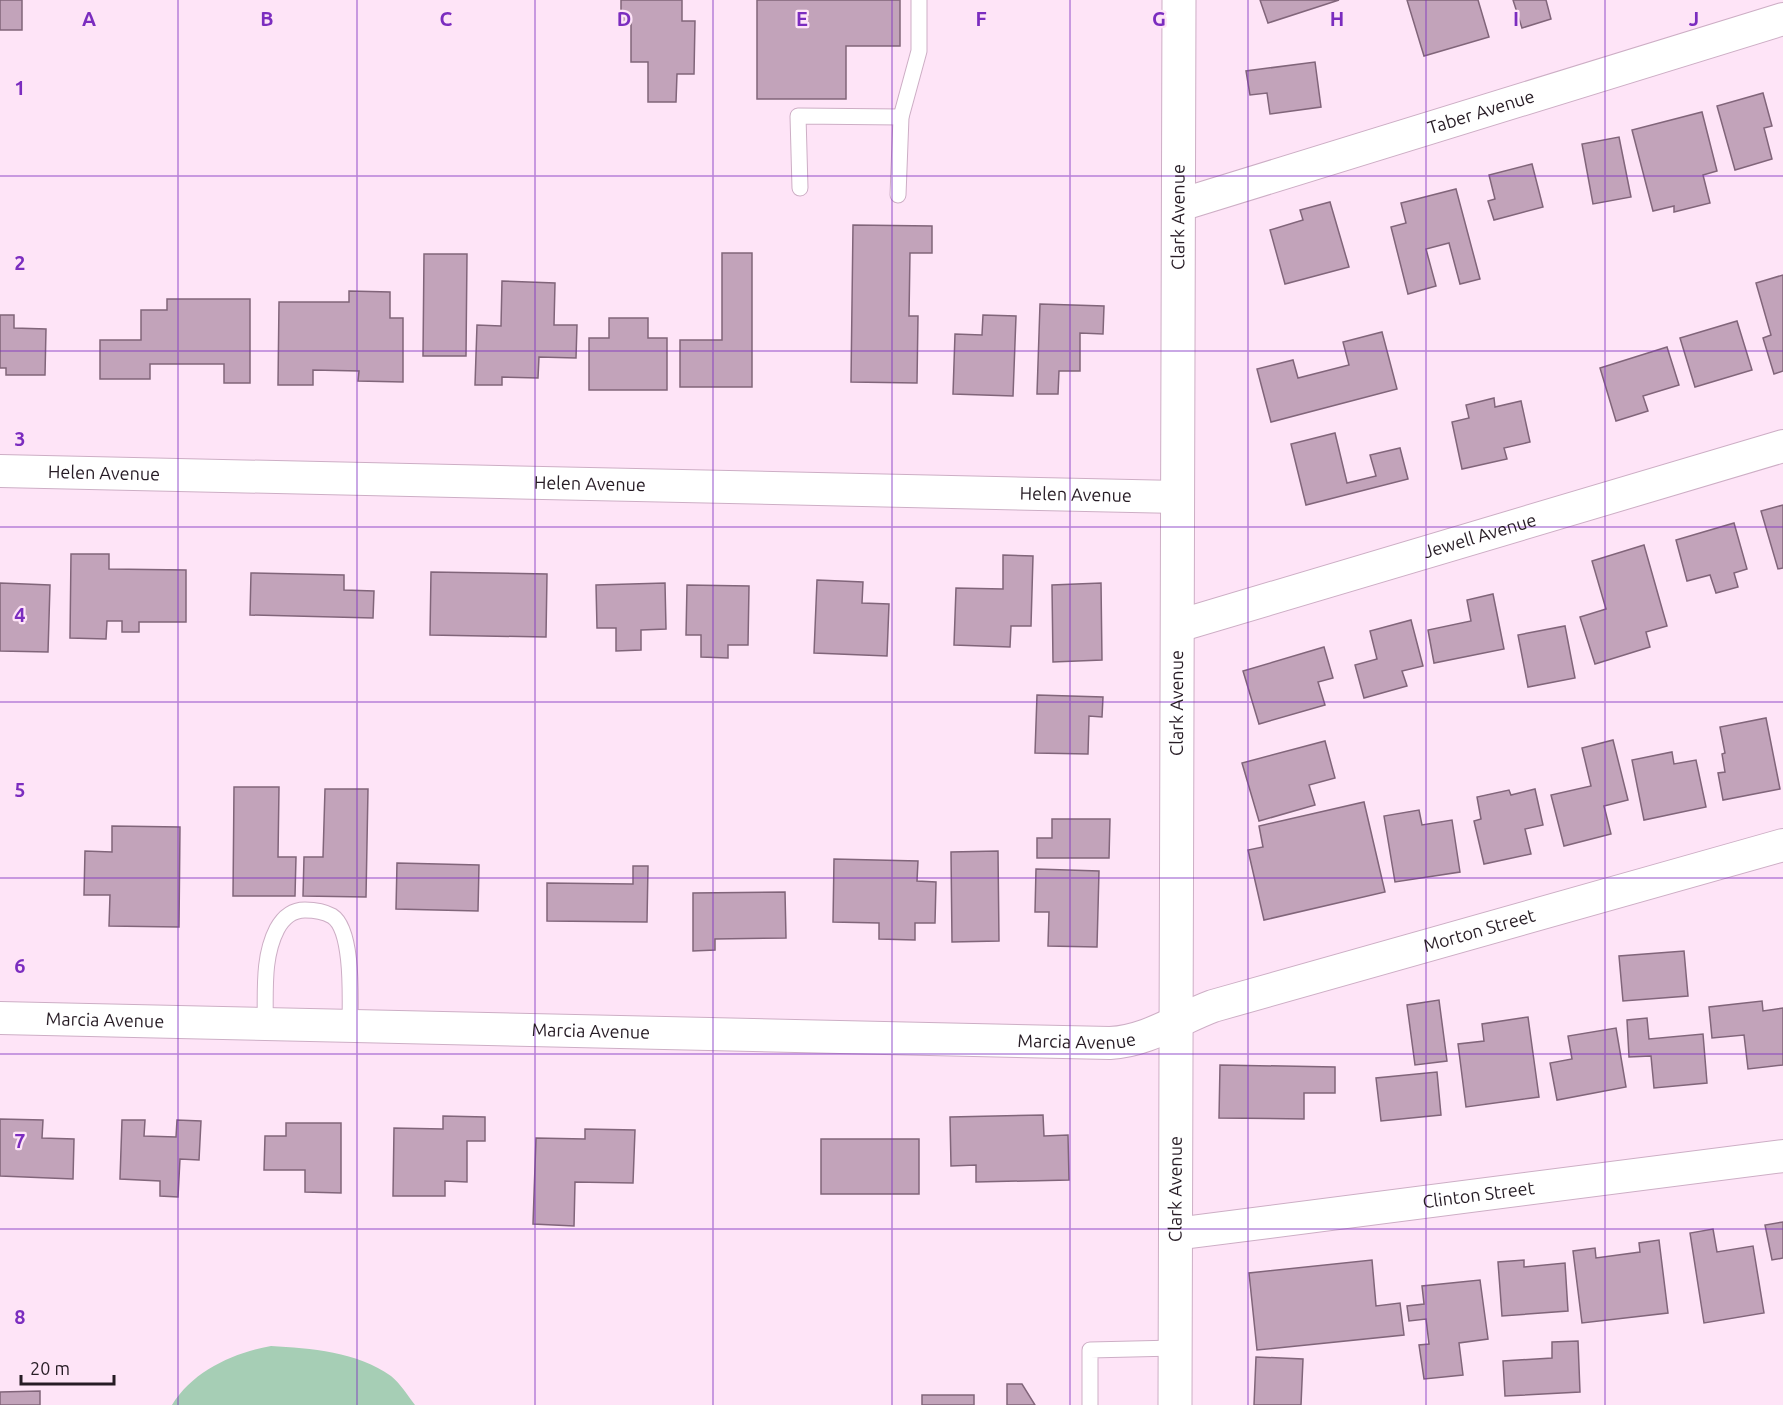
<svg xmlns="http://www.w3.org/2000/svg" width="1783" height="1405" viewBox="0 0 1783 1405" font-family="Ubuntu,sans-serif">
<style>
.green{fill:#a6ceb5}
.building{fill:#c2a3ba;stroke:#81657a;stroke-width:1.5}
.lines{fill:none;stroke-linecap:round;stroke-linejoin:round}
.lane-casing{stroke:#cdaec5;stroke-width:17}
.street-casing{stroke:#cdaec5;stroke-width:34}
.secondary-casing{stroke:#cdaec5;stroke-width:35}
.lane{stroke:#fff;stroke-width:15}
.street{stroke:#fff;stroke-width:32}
.secondary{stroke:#fff;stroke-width:33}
.grid{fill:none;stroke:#7b2cbf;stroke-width:1.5;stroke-opacity:0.55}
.labels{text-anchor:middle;stroke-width:4.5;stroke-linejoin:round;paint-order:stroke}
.street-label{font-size:18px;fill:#271c25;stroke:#fee4f7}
.grid-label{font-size:20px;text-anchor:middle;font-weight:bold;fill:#7b2cbf;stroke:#fee4f7;stroke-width:4.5;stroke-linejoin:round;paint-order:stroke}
</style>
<rect width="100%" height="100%" fill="#fee4f7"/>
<!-- green -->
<path class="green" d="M271,1346C310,1348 358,1352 391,1376C400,1383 408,1396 415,1405H172C193,1371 233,1353 271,1346Z"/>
<!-- building -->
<g class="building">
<rect x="0" y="0" width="22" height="30"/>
<polygon points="621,0 682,0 682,21 695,21 694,74 677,74 676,102 648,102 648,62 631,62 631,23 621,23"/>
<polygon points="757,0 900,0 900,46 846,46 846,99 757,99"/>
<polygon points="1260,0 1339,0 1268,23"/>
<polygon points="1407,0 1478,0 1489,37 1424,56"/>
<polygon points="1513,0 1546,0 1551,19 1522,28"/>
<polygon points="1315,62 1321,107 1270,114 1267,93 1250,95 1246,71"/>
<polygon points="1763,93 1772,126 1764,128 1772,159 1735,170 1717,106"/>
<polygon points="1702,112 1717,171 1703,175 1710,203 1674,212 1674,206 1653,211 1632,130"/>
<polygon points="1619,137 1631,197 1593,204 1582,144"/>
<polygon points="1532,164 1543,207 1494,220 1488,201 1495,199 1489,175"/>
<polygon points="1456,189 1480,279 1460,284 1449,243 1426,249 1436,286 1408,294 1391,227 1406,223 1401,203"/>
<polygon points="1330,202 1349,267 1285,284 1270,230 1303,220 1300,210"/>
<polygon points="853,225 932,226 932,253 910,253 909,316 918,316 917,383 851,382"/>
<polygon points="722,253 752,253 752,387 680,387 680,340 722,340"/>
<polygon points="424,254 467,254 466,356 423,356"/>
<polygon points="1783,275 1783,371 1774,374 1763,338 1771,335 1756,283"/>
<polygon points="502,281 555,283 554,325 577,325 576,358 539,357 538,378 502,377 502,385 475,385 477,325 501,326"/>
<polygon points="349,291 390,292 390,318 403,318 403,382 358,381 359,371 313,370 313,385 278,385 279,302 349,302"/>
<polygon points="167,299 250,299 250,383 224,383 224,364 150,364 150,379 100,379 100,340 141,340 141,310 167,310"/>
<polygon points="1040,304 1104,306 1103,334 1080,333 1080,371 1059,371 1058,394 1037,394"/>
<polygon points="0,315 14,315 14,328 46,329 45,375 6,375 6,368 0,368"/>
<polygon points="983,315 1016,316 1013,396 953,394 955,334 982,335"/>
<polygon points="609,318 648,318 648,338 667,338 667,390 589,390 589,338 609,338"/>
<polygon points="1737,321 1752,370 1695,387 1680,338"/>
<polygon points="1382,332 1397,389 1271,422 1257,369 1293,360 1298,378 1349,365 1343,342"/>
<polygon points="1667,347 1679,385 1643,396 1648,411 1616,421 1600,368"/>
<polygon points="1494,398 1495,407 1521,401 1530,442 1504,448 1507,459 1462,469 1452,422 1469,418 1466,405"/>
<polygon points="1335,433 1347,483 1376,476 1370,455 1400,448 1408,479 1306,505 1291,444"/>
<polygon points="1783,505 1783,568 1778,569 1761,511"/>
<polygon points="1734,523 1747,569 1734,573 1738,587 1716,593 1710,575 1687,581 1676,540"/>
<polygon points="1644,545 1667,626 1646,632 1650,647 1595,664 1580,617 1606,609 1592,561"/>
<polygon points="71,554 109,554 109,569 186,570 186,622 139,622 139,632 122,632 122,621 107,621 106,639 70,638"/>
<polygon points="1003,555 1033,556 1031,626 1011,626 1010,647 954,645 956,588 1003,589"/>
<polygon points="431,572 547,574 546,637 430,635"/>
<polygon points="251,573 344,575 344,590 374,591 373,618 250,615"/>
<polygon points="817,580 863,582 862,603 889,604 887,656 814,653"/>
<polygon points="0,583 50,585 48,652 0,651"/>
<polygon points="665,583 666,629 641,630 641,650 616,651 616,628 597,628 596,585"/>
<polygon points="1101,583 1102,660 1053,662 1052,585"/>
<polygon points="687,585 749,586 748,645 728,645 728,658 701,657 701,635 686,635"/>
<polygon points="1493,594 1504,649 1434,663 1428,630 1471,621 1467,600"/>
<polygon points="1411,620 1423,666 1402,671 1407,686 1364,698 1355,665 1377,659 1370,631"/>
<polygon points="1565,626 1575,678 1528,687 1518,635"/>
<polygon points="1324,647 1333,678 1318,682 1325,705 1259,724 1243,671"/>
<polygon points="1037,695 1103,697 1102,717 1089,716 1088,754 1035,753"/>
<polygon points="1766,718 1780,789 1723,800 1718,773 1725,772 1722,754 1725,753 1720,727"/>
<polygon points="1613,740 1628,800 1604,806 1611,834 1564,846 1551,795 1591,786 1582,748"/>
<polygon points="1325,741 1335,778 1309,785 1315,805 1259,821 1242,763"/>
<polygon points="1672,752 1674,764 1696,760 1706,807 1644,820 1632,760"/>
<polygon points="234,787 279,787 278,857 296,857 295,896 233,896"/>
<polygon points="325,789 368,789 366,897 303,896 304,857 323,857"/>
<polygon points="1535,789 1543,825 1525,829 1531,854 1484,864 1474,821 1481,819 1477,797 1509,790 1511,795"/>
<polygon points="1364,802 1385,892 1264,920 1248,850 1263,847 1259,826"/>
<polygon points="1419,810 1422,825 1452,820 1460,872 1395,882 1384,816"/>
<polygon points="1052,819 1110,819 1109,858 1037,858 1037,838 1052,838"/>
<polygon points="112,826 180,827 179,927 109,926 110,895 84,895 85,851 112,852"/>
<polygon points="998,851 999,941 952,942 951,852"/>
<polygon points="834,859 918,861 917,881 936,882 935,923 915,923 915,940 879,939 879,923 833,922"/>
<polygon points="397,863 479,865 478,911 396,909"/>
<polygon points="633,866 648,866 647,922 547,921 547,883 633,884"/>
<polygon points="1036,869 1099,871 1097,947 1048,946 1049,912 1035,912"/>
<polygon points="785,892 786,938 715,939 715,950 693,951 693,893"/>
<polygon points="1684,951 1688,996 1623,1001 1619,956"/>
<polygon points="1439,1000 1447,1061 1415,1065 1407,1005"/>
<polygon points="1762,1001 1763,1011 1783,1008 1783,1065 1748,1069 1744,1035 1712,1038 1709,1007"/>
<polygon points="1528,1017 1539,1097 1466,1107 1458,1044 1484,1041 1482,1024"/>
<polygon points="1647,1018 1649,1039 1703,1034 1707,1083 1654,1088 1651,1056 1629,1057 1627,1020"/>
<polygon points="1616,1028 1626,1087 1557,1100 1550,1063 1572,1059 1568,1036"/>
<polygon points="1220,1065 1335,1067 1335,1093 1304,1093 1304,1119 1219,1118"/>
<polygon points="1437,1072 1441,1115 1381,1121 1376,1078"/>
<polygon points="1043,1115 1044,1136 1068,1135 1069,1180 976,1182 976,1165 951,1166 950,1117"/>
<polygon points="443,1116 485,1117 485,1141 467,1141 467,1182 445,1181 445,1196 393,1196 394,1128 443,1129"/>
<polygon points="0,1119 43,1120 42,1138 74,1139 73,1179 0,1176"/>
<polygon points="122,1120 145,1120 144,1136 176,1137 177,1120 201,1121 199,1160 180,1159 178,1197 160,1196 160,1181 120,1179"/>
<polygon points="286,1123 341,1123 341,1193 305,1192 305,1170 264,1170 265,1136 286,1136"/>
<polygon points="585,1129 635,1130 633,1183 575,1182 574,1226 533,1224 536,1138 585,1139"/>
<rect x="821" y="1139" width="98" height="55"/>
<polygon points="1783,1222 1783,1258 1772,1260 1765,1225"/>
<polygon points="1713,1229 1717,1252 1753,1246 1764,1313 1704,1323 1690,1233"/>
<polygon points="1659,1240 1668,1313 1582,1323 1573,1251 1595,1248 1596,1258 1640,1252 1639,1243"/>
<polygon points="1372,1260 1376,1306 1400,1303 1404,1335 1257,1350 1249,1273"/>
<polygon points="1524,1260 1524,1267 1565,1263 1568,1311 1502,1316 1498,1262"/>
<polygon points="1480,1280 1488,1339 1459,1343 1463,1375 1424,1379 1419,1345 1429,1344 1426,1319 1409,1321 1407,1306 1424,1304 1422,1286"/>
<polygon points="1578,1341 1580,1392 1505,1396 1503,1361 1552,1358 1552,1342"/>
<polygon points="1256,1357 1303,1359 1301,1405 1254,1405"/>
<polygon points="1007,1384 1022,1384 1035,1405 1007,1405"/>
<polygon points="40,1391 40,1405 0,1405 0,1392"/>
<rect x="922" y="1395" width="52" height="10"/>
</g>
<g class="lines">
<!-- lane casing -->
<g class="lane-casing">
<g id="lane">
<polyline points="800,188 798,116 901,117"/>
<polyline points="898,195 901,117 919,51 919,0"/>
<path d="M265,1024C266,993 262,958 277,929C283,918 292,910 305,910C315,910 323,911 332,916C354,930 350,1002 350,1026"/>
<polyline points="1090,1405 1090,1350 1175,1348"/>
</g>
</g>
<!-- street casing -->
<g class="street-casing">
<g id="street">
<path id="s1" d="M1180,205L1783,19"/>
<path id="s2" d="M0,471L1178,497"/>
<path id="s3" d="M1178,626L1783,446"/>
<path id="s4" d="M0,1018L1110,1043C1148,1041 1178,1019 1213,1006L1783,845"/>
<path id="s5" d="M1175,1234L1783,1156"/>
</g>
</g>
<!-- secondary casing -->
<g class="secondary-casing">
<g id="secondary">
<path id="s6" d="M1175,1405L1179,0"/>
</g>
</g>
<!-- lane -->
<use href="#lane" class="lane"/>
<!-- street -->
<use href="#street" class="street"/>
<!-- secondary -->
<use href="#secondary" class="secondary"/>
</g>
<!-- grid -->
<path class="grid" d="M178,0V1405M357,0V1405M535,0V1405M713,0V1405M892,0V1405M1070,0V1405M1248,0V1405M1426,0V1405M1605,0V1405M0,176H1783M0,351H1783M0,527H1783M0,702H1783M0,878H1783M0,1054H1783M0,1229H1783"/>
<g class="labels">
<!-- street labels -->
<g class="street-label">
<text dy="6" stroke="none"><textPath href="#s1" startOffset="315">Taber Avenue</textPath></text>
<text dy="6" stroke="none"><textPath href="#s6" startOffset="1188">Clark Avenue</textPath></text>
<text dy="6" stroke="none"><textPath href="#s2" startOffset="104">Helen Avenue</textPath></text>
<text dy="6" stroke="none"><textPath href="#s2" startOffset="590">Helen Avenue</textPath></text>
<text dy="6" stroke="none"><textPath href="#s2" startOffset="1076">Helen Avenue</textPath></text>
<text dy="6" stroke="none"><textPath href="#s3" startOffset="315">Jewell Avenue</textPath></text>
<text dy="6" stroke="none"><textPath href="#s6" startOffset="702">Clark Avenue</textPath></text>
<text dy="6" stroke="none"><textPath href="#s4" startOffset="1497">Morton Street</textPath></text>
<text dy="6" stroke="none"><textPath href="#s4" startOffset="105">Marcia Avenue</textPath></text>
<text dy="6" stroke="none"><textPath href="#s4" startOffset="591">Marcia Avenue</textPath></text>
<text dy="6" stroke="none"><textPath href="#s4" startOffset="1077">Marcia Avenue</textPath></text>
<text dy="6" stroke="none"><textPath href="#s6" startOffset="216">Clark Avenue</textPath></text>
<text dy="6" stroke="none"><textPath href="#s5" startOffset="306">Clinton Street</textPath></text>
</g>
</g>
<g class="grid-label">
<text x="89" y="26">A</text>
<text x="267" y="26">B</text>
<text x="446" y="26">C</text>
<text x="624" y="26">D</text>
<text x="802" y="26">E</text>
<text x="981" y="26">F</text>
<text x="1159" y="26">G</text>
<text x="1337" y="26">H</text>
<text x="1516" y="26">I</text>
<text x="1694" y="26">J</text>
<text x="20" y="95">1</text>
<text x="20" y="270">2</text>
<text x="20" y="446">3</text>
<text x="20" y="622">4</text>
<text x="20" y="797">5</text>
<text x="20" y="973">6</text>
<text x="20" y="1148">7</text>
<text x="20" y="1324">8</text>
</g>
<!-- scale -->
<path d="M21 1375v9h93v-9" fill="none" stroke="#271c25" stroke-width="3"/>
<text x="30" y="1375" font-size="18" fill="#271c25" stroke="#fee4f7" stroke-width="4.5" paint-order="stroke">20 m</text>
</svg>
